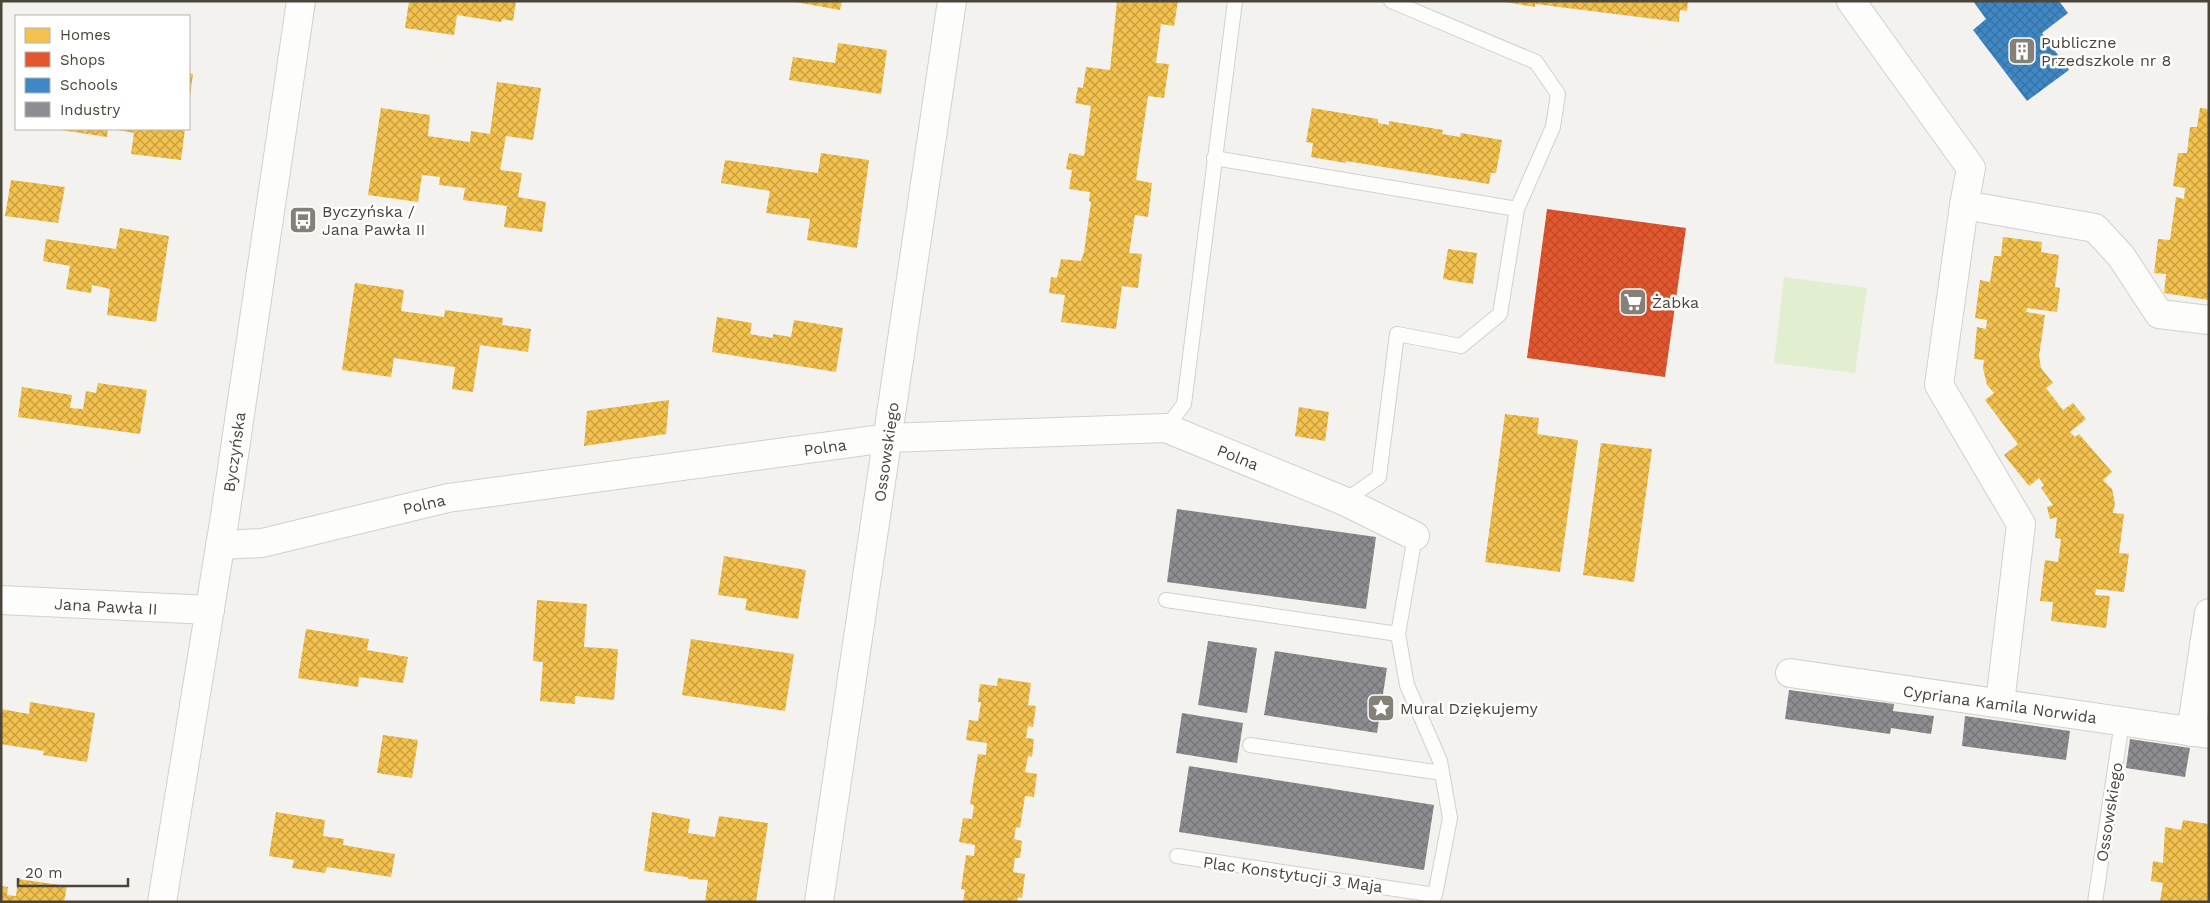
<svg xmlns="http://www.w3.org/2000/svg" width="2210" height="903" viewBox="0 0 2210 903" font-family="'Work Sans',sans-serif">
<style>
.park{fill:#e1eecf}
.homes{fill:url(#homes-cross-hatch)}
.shops{fill:url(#shops-cross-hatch)}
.schools{fill:url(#schools-cross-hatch)}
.industry{fill:url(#industry-cross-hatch)}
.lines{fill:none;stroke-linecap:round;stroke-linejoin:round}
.service-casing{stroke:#d2d0cb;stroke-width:16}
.minor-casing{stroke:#d2d0cb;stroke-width:30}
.tertiary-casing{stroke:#d2d0cb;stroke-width:30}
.service{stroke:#fdfdfc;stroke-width:14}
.minor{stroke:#fdfdfc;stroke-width:28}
.tertiary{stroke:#fdfdfc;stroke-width:28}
.labels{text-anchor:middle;stroke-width:5;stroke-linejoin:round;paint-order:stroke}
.poi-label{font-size:16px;fill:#4b4439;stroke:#fff;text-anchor:start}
.street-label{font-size:16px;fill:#4b4439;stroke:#fff}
</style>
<defs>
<pattern id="homes-cross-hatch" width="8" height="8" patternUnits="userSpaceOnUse" patternTransform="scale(1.25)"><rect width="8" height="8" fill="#f2c14e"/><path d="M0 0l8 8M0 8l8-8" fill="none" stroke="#c69e42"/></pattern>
<pattern id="shops-cross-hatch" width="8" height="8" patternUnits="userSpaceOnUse" patternTransform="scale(1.25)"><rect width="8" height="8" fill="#e4572e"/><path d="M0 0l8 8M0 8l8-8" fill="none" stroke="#bb4a28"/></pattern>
<pattern id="schools-cross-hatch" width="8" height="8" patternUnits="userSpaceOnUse" patternTransform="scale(1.25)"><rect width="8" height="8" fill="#3f88c5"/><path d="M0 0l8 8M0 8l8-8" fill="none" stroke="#3771a1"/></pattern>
<pattern id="industry-cross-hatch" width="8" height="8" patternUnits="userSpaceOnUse" patternTransform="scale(1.25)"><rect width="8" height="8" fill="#8d8d92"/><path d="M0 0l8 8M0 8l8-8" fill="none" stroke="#757578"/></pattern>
</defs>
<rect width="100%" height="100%" fill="#f4f2ee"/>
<!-- park -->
<polygon class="park" points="1784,277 1867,288 1855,373 1774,363"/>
<!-- homes -->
<g class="homes">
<polygon points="409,1 516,1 513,21 502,19 501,22 457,15 454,35 405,28"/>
<polygon points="790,1 842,1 840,10"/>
<polygon points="1117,1 1178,1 1174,26 1161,24 1156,63 1169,64 1164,98 1148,96 1136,180 1152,183 1148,217 1135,215 1129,253 1142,254 1138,288 1122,286 1116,329 1061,322 1065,295 1049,293 1051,277 1057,278 1061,259 1081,261 1084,252 1091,202 1089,201 1090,192 1069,189 1072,170 1066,169 1069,153 1084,156 1091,106 1075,103 1078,87 1083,88 1086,67 1110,70"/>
<polygon points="1499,1 1688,1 1687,11 1680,10 1679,22 1535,4 1535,7"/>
<polygon points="838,43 887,50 881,94 789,80 793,57 835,63"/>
<polygon points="189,73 193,74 190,96 189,96"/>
<polygon points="497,82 541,88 533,140 506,136 500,170 522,173 518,197 546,202 542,232 504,227 507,206 463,200 465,188 439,185 440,177 422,175 418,202 368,195 381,108 430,115 428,136 470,142 471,131 490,134"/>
<polygon points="1312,108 1378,119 1378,123 1389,125 1389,121 1443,130 1442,134 1460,137 1461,133 1502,140 1496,173 1491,173 1489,184 1346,161 1346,163 1311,157 1313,143 1306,142"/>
<polygon points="2200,108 2209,109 2209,300 2164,293 2166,274 2154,273 2158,239 2170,240 2176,197 2184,199 2185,188 2173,186 2178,153 2187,153 2190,127 2197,127"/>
<polygon points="54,129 108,129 107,137"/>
<polygon points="112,129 185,129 181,160 131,154 134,133"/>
<polygon points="821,153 869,160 857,248 807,240 810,219 766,213 770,191 721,183 725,160 818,173"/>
<polygon points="11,180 65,187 58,223 5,216"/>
<polygon points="120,228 169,236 156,322 107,315 110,289 92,285 91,293 66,289 70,266 43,261 46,239 116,249"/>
<polygon points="2003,237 2042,242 2041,252 2059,255 2055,287 2060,288 2057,312 2027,308 2026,312 2045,315 2039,356 2041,368 2053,383 2046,388 2063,410 2073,403 2086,419 2070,432 2075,437 2079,434 2112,472 2103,480 2112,489 2115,503 2113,513 2124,514 2119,553 2129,554 2124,592 2096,589 2095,595 2110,596 2106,628 2051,621 2053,602 2040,601 2045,560 2058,562 2061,539 2055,538 2057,517 2050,519 2047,507 2053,505 2041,488 2044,485 2039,478 2029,486 2004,455 2018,444 1985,400 1994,393 1987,385 1983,368 1984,360 1974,359 1977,327 1986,329 1987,320 1975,318 1980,280 1990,282 1994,256 2001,256"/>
<polygon points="1448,249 1477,253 1473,284 1443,279"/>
<polygon points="355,283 404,290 401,311 444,317 445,310 503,318 502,325 531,329 528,352 480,345 473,392 452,389 455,367 394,358 391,377 342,370"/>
<polygon points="717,317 752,323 750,334 773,338 773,334 791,337 794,320 843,328 836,372 712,352"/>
<polygon points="98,383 147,390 140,434 18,417 22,387 72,395 70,408 83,409 86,391 96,393"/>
<polygon points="669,400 666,434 584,446 587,411"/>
<polygon points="1299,407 1329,412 1325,441 1295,436"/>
<polygon points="1505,414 1539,418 1537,434 1578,440 1560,572 1485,562"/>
<polygon points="1601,443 1652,449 1634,582 1583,575"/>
<polygon points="724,556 806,570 798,619 745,610 747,599 718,595"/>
<polygon points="537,600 587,604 584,647 618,649 614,700 575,696 575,704 540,701 543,662 533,661"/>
<polygon points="306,629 369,639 367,650 408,657 403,683 359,677 358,687 298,678"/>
<polygon points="691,639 794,654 785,711 682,695"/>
<polygon points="998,678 1031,683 1028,705 1036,706 1033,727 1028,726 1026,738 1034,739 1032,757 1028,756 1025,772 1037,774 1034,797 1025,796 1020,828 1016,827 1014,839 1022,841 1020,858 1015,858 1013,872 1025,874 1022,898 1018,897 1017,902 963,902 965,890 961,889 966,855 974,856 975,845 959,842 963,818 972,819 974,805 970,804 978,754 986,755 987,743 966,740 969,720 978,721 981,702 978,702 980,684 997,686"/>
<polygon points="30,702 95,713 87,762 43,755 44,751 1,744 1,709 29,714"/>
<polygon points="383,735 418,740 412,778 377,773"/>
<polygon points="276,812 325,820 323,836 344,839 343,845 395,854 391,877 327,867 325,873 292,868 294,860 269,856"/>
<polygon points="652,812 690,819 688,833 715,837 719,816 768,823 756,902 705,902 708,880 689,879 687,877 644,871"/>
<polygon points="2183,820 2209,824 2209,902 2160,902 2163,883 2151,881 2153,861 2163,863 2165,827 2181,830"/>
<polygon points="18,879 67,886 64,902 1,902 1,886 8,887 7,895 16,896"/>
</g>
<!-- shops -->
<polygon class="shops" points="1547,209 1686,228 1665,377 1527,358"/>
<!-- schools -->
<polygon class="schools" points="1973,1 2059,1 2068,13 2042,33 2069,70 2027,101 1973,30 1986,19"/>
<!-- industry -->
<g class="industry">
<polygon points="1177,509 1376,537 1366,609 1167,582"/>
<polygon points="1208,641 1257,648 1247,713 1198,705"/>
<polygon points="1275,651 1387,668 1377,733 1264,715"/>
<polygon points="1789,690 1894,704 1893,711 1934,716 1931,734 1891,728 1890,734 1785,719"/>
<polygon points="1182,713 1243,723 1237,763 1176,753"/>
<polygon points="1965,716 2070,731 2066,760 1962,746"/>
<polygon points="2130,739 2190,748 2185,777 2126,768"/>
<polygon points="1189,766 1434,805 1424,870 1179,832"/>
</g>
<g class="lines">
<!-- service casing -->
<g class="service-casing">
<g id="service">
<polyline points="1391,1 1536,62 1558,94 1553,127 1517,209"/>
<polyline points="1214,158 1517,209 1500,314 1461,346 1397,334 1379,477 1344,501"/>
<polyline points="1166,428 1184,404 1235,1"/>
<polyline points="1166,600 1398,634"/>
<polyline points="1250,745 1442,773"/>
<polyline points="1177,856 1435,895 1450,818 1440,761 1407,685 1398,634 1415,536"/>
<polyline points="2095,902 2122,722"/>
</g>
</g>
<!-- minor casing -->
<g class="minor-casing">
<g id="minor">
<polyline points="1851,1 1971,168 1964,205 2095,228 2121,256 2159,314 2209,320"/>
<polyline points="1964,205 1939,385 2021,524 2000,703"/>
<polyline points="220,545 262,543 448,498 888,438 1166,428 1344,501 1415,536"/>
<polyline points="1790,673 2209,734"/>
<polyline points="2191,732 2209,613"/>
<polyline points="819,902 952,1"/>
</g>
</g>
<!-- tertiary casing -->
<g class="tertiary-casing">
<g id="tertiary">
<polyline points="1,600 210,610"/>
<polyline points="162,902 225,516 301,1"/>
</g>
</g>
<!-- service -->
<use href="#service" class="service"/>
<!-- minor -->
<use href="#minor" class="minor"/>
<!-- tertiary -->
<use href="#tertiary" class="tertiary"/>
</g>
<!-- icons -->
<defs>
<g id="building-square" transform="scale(1.4375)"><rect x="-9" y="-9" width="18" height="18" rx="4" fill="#868178" stroke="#fff"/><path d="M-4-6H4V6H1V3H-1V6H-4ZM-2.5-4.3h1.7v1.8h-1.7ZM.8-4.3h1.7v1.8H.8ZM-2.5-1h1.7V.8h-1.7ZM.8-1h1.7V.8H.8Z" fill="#fff"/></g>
<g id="bus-square" transform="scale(1.4375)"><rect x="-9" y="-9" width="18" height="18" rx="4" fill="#868178" stroke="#fff"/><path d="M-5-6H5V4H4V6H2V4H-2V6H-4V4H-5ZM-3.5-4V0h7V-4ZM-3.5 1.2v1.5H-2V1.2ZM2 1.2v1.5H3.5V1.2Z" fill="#fff"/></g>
<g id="supermarket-square" transform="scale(1.4375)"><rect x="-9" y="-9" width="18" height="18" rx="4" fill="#868178" stroke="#fff"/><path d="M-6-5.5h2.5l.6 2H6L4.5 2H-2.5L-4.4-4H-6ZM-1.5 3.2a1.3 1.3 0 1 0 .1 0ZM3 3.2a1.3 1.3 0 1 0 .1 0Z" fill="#fff"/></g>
<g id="sight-square" transform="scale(1.4375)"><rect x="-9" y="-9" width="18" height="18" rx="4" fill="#868178" stroke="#fff"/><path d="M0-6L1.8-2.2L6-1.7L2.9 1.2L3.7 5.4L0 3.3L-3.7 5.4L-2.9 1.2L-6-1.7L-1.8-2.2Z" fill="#fff"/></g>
</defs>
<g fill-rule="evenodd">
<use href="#building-square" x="2022" y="51"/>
<use href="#bus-square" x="303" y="220"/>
<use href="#supermarket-square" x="1633" y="302"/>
<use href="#sight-square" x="1381" y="708"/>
</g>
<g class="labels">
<!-- poi labels -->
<g class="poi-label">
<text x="2041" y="48">Publiczne<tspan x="2041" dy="18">Przedszkole nr 8</tspan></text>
<text x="322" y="217">Byczyńska /<tspan x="322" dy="18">Jana Pawła II</tspan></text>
<text x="1652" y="308">Żabka</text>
<text x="1400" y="714">Mural Dziękujemy</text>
</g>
<!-- street labels -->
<g class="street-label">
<text transform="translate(825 447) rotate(-8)" y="6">Polna</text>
<text transform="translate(234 452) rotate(-82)" y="6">Byczyńska</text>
<text transform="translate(886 452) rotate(-82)" y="6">Ossowskiego</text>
<text transform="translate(1238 457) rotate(22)" y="6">Polna</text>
<text transform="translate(424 504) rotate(-13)" y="6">Polna</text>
<text transform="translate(106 606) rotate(3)" y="6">Jana Pawła II</text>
<text transform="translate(2000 704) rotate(8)" y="6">Cypriana Kamila Norwida</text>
<text transform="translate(2109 812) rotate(-81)" y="6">Ossowskiego</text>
<text transform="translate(1293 874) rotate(8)" y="6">Plac Konstytucji 3 Maja</text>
</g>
</g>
<!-- border -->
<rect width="2210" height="903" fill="none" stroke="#4b4439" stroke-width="5"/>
<!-- legend -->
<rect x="15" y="15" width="175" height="115" fill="#ffffff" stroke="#b7b4b0"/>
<rect x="25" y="28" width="25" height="15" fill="#f2c14e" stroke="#b7b4b0"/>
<text x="60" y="40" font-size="15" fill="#4b4439">Homes</text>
<rect x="25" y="52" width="25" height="15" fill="#e4572e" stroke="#b7b4b0"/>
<text x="60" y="65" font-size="15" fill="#4b4439">Shops</text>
<rect x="25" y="78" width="25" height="15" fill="#3f88c5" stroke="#b7b4b0"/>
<text x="60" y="90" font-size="15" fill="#4b4439">Schools</text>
<rect x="25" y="102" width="25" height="15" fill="#8d8d92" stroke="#b7b4b0"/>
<text x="60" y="115" font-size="15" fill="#4b4439">Industry</text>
<!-- scale -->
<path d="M18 878v8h110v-8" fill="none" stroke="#4b4439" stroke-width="2.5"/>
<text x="25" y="878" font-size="15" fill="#4b4439" stroke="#ffffff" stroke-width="4" paint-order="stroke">20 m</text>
</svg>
